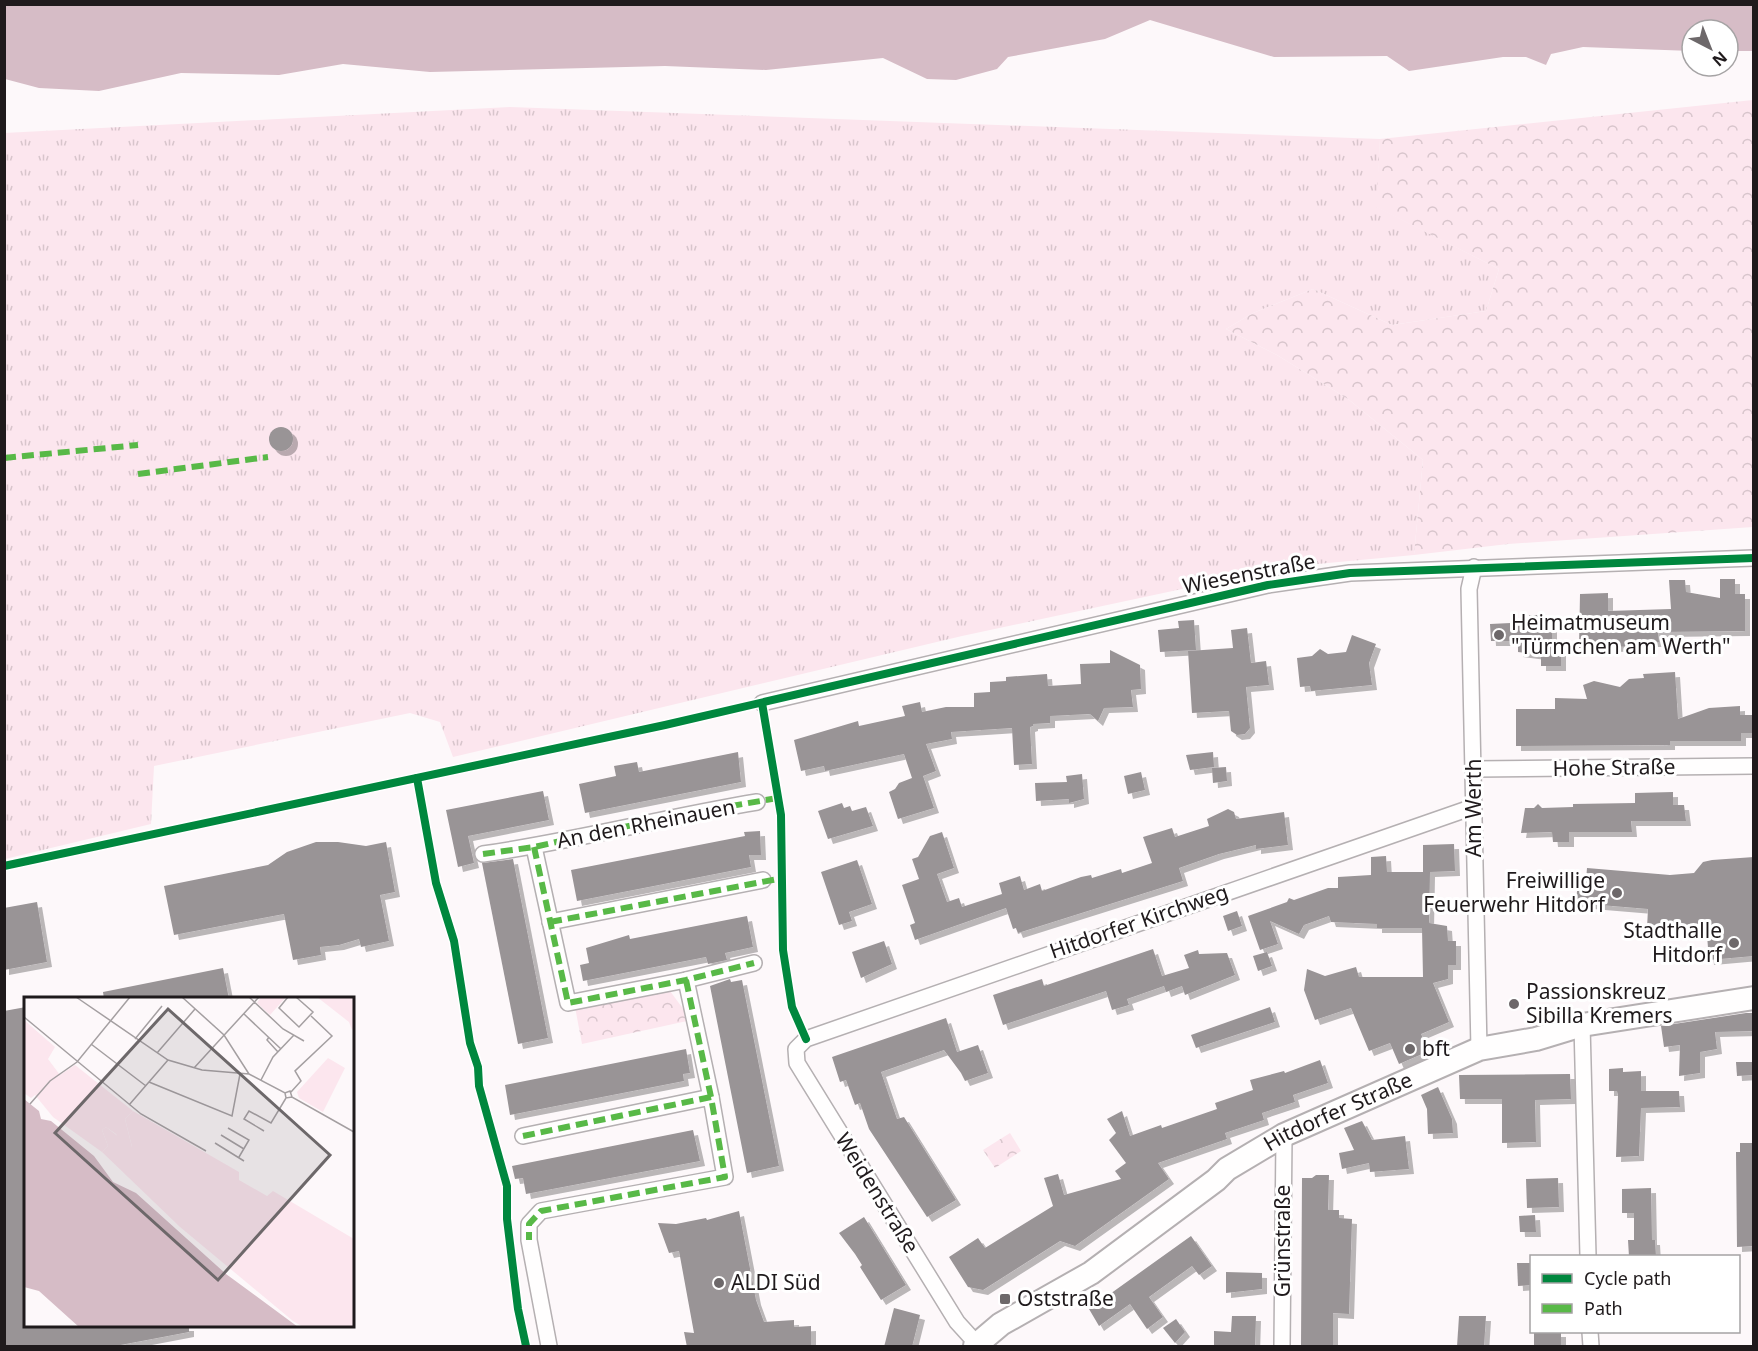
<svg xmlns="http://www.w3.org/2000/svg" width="1758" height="1351" viewBox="0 0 1758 1351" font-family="'Noto Sans',sans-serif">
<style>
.grass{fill:url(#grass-tufts)}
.park{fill:url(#park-crowns)}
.water{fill:#d6bcc6}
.building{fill:#999496;filter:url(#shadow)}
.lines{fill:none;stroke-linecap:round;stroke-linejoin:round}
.street-casing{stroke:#b5b0b2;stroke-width:18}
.secondary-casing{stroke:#b5b0b2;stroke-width:26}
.street{stroke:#fffefe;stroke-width:15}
.secondary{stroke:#fffefe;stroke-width:22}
.quiet{stroke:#58b947;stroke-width:6;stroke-dasharray:12 6;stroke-linecap:butt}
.cycleway-casing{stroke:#fff;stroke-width:11}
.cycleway{stroke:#00873e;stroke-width:8}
.poi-dot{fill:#6d686a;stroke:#fff;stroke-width:2}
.labels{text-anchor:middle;stroke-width:6;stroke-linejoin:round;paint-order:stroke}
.street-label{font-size:21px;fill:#1f1a1c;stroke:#fff}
.poi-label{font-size:21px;fill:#1f1a1c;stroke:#fff;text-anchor:start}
.inset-road{fill:none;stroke:#a49fa1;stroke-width:1.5}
.view{fill:#6d686a;fill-opacity:0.15;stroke:#6d686a;stroke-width:3}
.inset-edge{fill:none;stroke:#1f1a1c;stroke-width:3}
</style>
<defs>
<pattern id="grass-tufts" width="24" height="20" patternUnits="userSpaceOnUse" patternTransform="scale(1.5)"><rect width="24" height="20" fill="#fce6ee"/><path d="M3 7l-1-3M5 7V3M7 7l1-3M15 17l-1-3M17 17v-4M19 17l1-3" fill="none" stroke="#d8c5cc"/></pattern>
<pattern id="park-crowns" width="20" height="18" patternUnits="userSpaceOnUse" patternTransform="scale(1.5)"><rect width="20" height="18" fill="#fce6ee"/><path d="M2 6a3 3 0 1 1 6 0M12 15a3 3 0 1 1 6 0" fill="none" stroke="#d8c5cc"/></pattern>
<filter id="shadow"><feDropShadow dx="5" dy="5" stdDeviation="0" flood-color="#0004"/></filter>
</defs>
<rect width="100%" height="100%" fill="#fdf8fa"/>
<!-- grass -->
<polygon class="grass" points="510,107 1380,139 1377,207 1499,269 1486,311 1392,325 1313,289 1253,313 1226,329 1277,355 1348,399 1423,460 1414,555 1285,567 962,636 453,757 440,722 410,713 154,766 151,824 5,859 4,133"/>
<!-- park -->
<g class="park">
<polygon points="1753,100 1753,527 1508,544 1414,555 1423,460 1348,399 1277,355 1226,329 1253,313 1313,289 1392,325 1486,311 1499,269 1376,207 1380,139"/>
<polygon points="660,990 670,991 684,1010 687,1021 582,1044 575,1007"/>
<polygon points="1010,1133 1021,1151 995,1168 983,1150"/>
</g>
<!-- water -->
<polygon class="water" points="5,4 1753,4 1754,51 1728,51 1728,30 1692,30 1692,51 1583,47 1551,54 1546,65 1526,57 1503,57 1409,71 1387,56 1274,57 1150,20 1105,39 1008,57 997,69 956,80 927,79 883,58 766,70 665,66 430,72 343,64 279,75 181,73 99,91 39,88 5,79"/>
<!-- building -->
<g class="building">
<circle cx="281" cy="439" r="12"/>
<polygon points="1720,579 1735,579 1735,594 1745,594 1745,631 1658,632 1659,642 1643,642 1643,646 1579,648 1580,594 1608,593 1608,611 1671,609 1669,580 1685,580 1686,592 1720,598"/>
<polygon points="1529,615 1542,615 1542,622 1552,623 1552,641 1561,641 1561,666 1541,666 1541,655 1518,652 1518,641 1491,641 1490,624 1529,622"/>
<polygon points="1194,620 1196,650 1160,652 1158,630 1179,628 1178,621"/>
<polygon points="1247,628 1251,663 1266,661 1269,685 1246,687 1250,728 1245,734 1237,735 1231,731 1229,711 1192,713 1188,651 1233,648 1231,630"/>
<polygon points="1352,635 1376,644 1369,663 1372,685 1311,691 1310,686 1300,687 1297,658 1312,656 1320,649 1328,654 1346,652"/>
<polygon points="1110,650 1140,665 1141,689 1131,690 1133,707 1104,708 1098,721 1090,714 1050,716 1050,723 1033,724 1033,726 1030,727 1032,764 1014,765 1012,728 951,732 952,739 926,744 936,771 923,776 934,808 898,819 889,792 895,789 899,783 912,778 904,754 825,771 824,766 801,771 794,740 858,721 859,726 905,716 902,706 920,702 922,712 946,707 974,707 974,693 990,692 990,682 1006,681 1006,677 1047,674 1048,686 1081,684 1080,664 1110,663"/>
<polygon points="1675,672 1678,719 1709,708 1740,706 1740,715 1754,715 1754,733 1741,733 1741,741 1670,741 1670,745 1516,746 1516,709 1555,709 1555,698 1587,699 1583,685 1594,681 1620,687 1629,679 1644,678 1643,674"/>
<polygon points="738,752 741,782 585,813 579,784 616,776 614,766 637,762 639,772"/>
<polygon points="1213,752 1214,767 1190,770 1186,755"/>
<polygon points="1226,767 1227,781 1213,783 1212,768"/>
<polygon points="1141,772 1145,790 1128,794 1124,776"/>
<polygon points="1082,774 1084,799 1069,803 1069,799 1036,801 1035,783 1067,782 1066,776"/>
<polygon points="543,791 549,820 468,836 474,863 458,867 446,810"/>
<polygon points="1673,792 1673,805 1684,805 1686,821 1631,821 1632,832 1569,832 1569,842 1553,842 1552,832 1521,833 1525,808 1534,808 1538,804 1542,808 1573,807 1573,804 1635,803 1635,793"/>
<polygon points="842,803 844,808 850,806 852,811 866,807 873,826 828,839 818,811"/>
<polygon points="1228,809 1234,812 1236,819 1284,812 1288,845 1256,849 1256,845 1219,854 1179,868 1183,881 1018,933 1016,928 1013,929 1006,908 915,940 910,925 915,923 902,885 919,879 912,859 918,857 930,836 942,832 954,868 937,874 947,902 959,898 962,907 1002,894 999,883 1020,876 1024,890 1040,884 1042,891 1081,877 1091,875 1092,878 1121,869 1122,873 1152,863 1143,837 1172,828 1175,837 1209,826 1207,819"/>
<polygon points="760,831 761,855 749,855 751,867 577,901 571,870 745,836 744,832"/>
<polygon points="316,842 338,842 366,846 386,842 395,892 380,895 389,941 361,947 359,939 339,945 320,947 321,955 293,960 284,914 174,935 164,886 268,865 287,852"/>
<polygon points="1454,844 1455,871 1430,872 1429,923 1447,926 1448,941 1456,941 1456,965 1448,965 1448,979 1433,983 1449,1022 1421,1034 1429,1051 1399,1064 1390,1043 1369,1051 1351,1008 1315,1020 1304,990 1307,969 1325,976 1356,967 1359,977 1423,977 1422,928 1377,928 1377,924 1331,922 1329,916 1304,925 1299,934 1270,921 1278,944 1260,950 1248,916 1287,902 1289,898 1294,900 1328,888 1338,888 1338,877 1371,875 1371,857 1386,856 1387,872 1423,872 1423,845"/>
<polygon points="1754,857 1754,956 1709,960 1706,923 1647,928 1648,909 1576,903 1578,879 1586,880 1587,868 1670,875 1694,873 1703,862 1712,860"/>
<polygon points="513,859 548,1038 518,1044 482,863"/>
<polygon points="857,860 872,904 849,912 852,921 839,925 821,872"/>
<polygon points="37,902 47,962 4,970 4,908"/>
<polygon points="1237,911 1242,926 1228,931 1223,916"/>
<polygon points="747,916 753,947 725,953 727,960 708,964 706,957 583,981 580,965 589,963 586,948 629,935 630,939"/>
<polygon points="884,941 892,964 861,978 852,952"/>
<polygon points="1153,949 1162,976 1189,968 1184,955 1198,950 1199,954 1227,953 1235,975 1185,995 1182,986 1166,992 1164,986 1127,999 1129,1005 1112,1010 1106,991 1003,1025 993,995 1042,979 1044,986"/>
<polygon points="1267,952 1272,966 1258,971 1253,956"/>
<polygon points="223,968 229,999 104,999 103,992"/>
<polygon points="730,979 731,982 742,980 779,1166 747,1173 710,986"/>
<polygon points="26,1007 26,1326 189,1326 189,1332 110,1347 4,1347 4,1011"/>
<polygon points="1270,1007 1275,1022 1196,1048 1191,1035"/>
<polygon points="1746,1013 1754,1013 1754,1031 1715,1032 1717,1049 1700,1052 1700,1073 1679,1076 1680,1045 1664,1047 1661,1026"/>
<polygon points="946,1018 957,1052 978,1045 988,1073 965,1081 961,1073 944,1050 881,1072 897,1119 904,1117 956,1200 927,1217 869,1129 860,1103 855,1105 846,1080 840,1082 832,1057"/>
<polygon points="686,1049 690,1073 683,1074 684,1081 510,1115 505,1085"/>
<polygon points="1320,1060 1328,1083 1293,1095 1295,1102 1262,1113 1264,1120 1225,1133 1227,1139 1158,1163 1169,1179 1075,1246 1060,1241 983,1290 968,1287 949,1257 978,1238 985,1248 1053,1206 1044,1178 1058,1174 1064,1195 1121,1179 1115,1171 1126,1163 1109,1140 1116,1133 1107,1119 1122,1111 1130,1136 1161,1125 1162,1128 1217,1109 1215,1103 1253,1090 1250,1080 1284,1071 1285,1073"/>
<polygon points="1736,1062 1754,1062 1754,1075 1737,1076"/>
<polygon points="1623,1068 1623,1072 1641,1071 1641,1091 1679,1091 1680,1107 1641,1108 1639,1156 1616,1157 1618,1095 1617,1091 1609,1091 1609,1069"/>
<polygon points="1570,1074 1571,1099 1535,1100 1536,1142 1502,1143 1502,1099 1460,1099 1459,1075"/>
<polygon points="1438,1087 1452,1119 1453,1133 1428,1134 1427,1109 1421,1095"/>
<polygon points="1362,1121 1372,1140 1405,1136 1409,1169 1370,1172 1369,1163 1342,1169 1339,1153 1354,1150 1344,1128"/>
<polygon points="693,1130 700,1161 526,1194 523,1178 515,1179 512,1166"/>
<polygon points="1740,1143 1754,1143 1754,1246 1737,1247 1736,1152 1740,1152"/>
<polygon points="1316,1175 1329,1175 1328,1210 1339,1210 1339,1218 1352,1219 1349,1314 1333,1313 1333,1347 1301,1347 1302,1178 1312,1178"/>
<polygon points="1558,1178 1559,1207 1527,1208 1526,1179"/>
<polygon points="1651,1188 1652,1240 1655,1240 1656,1257 1629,1257 1628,1240 1634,1240 1634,1213 1622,1213 1622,1189"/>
<polygon points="739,1211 756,1300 764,1322 794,1320 794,1327 811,1326 811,1347 687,1347 684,1332 694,1333 679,1251 669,1253 658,1223 676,1224 706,1218 707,1220"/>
<polygon points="1535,1215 1536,1232 1520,1232 1519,1216"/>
<polygon points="864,1217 906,1285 881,1300 860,1267 862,1265 855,1254 839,1233"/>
<polygon points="1191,1236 1212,1266 1199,1275 1192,1266 1149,1297 1163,1317 1147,1329 1130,1304 1099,1326 1089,1309"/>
<polygon points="1517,1263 1532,1263 1532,1285 1518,1286"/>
<polygon points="1226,1272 1262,1273 1262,1289 1226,1293"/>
<polygon points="894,1308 920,1315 912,1347 884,1347"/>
<polygon points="1232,1316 1256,1316 1255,1347 1214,1347 1214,1331 1231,1332"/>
<polygon points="1459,1316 1486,1316 1484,1347 1457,1347"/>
<polygon points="1176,1319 1185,1332 1175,1343 1163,1328"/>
<rect x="1534" y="1332" width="27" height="15"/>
</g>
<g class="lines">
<!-- street casing -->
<g class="street-casing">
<g id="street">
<polyline points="1474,567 1469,589 1479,1049"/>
<polyline points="762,703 1268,585 1350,573 1754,558"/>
<polyline points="1475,769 1754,766"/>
<polyline points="534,847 568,1003 686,980 754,963"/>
<path d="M483,854C575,841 666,817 757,802"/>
<polyline points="550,922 763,880"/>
<polyline points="686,980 711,1097"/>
<polyline points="1582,1025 1588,1256"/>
<polyline points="523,1136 711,1097 725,1177 541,1211 529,1224 529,1240 549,1346"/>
<polyline points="1590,1332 1591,1346"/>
<polyline points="977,1344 957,1322 797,1063 796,1049 806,1039 1473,807"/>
<polyline points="1282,1346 1284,1135"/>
</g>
</g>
<!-- secondary casing -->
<g class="secondary-casing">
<g id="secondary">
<path id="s1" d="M975,1346L1001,1324L1091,1273L1216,1180L1227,1169L1284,1135L1479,1049L1536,1039L1582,1025L1754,998"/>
</g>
</g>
<!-- street -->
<use href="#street" class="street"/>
<!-- secondary -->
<use href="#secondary" class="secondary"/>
<!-- quiet -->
<g class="quiet">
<polyline points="4,458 138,445"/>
<polyline points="138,474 268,457"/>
<polyline points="534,847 568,1003 686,980 754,963"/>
<polyline points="483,854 534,847 678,815 778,798"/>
<polyline points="550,922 783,878"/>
<polyline points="686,980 711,1097"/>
<polyline points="523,1136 711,1097 725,1177 541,1211 529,1224 529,1240"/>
</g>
<!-- cycleway casing -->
<g class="cycleway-casing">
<g id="cycleway">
<polyline points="762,703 781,815 783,950 792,1007 806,1039"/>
<polyline points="417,778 436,883 454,941 470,1043 478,1067 479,1086 507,1186 507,1219 518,1309 526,1346"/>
<polyline points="4,866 665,725 1268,585 1350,573 1754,558"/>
</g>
</g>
<!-- cycleway -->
<use href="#cycleway" class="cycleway"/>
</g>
<!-- markers -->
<g class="poi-dot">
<circle cx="1499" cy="635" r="6"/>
<circle cx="1617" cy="893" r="6"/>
<circle cx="1734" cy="943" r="6"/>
<circle cx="1514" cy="1004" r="6"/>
<circle cx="1410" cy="1049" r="6"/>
<circle cx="719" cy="1283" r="6"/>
<rect x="999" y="1293" width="12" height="12" rx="3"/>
</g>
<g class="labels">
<!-- street labels -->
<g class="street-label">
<text transform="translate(1249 574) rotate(-11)" y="7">Wiesenstraße</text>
<text transform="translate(1614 768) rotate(-1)" y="7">Hohe Straße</text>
<text transform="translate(1474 808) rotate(-90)" y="7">Am Werth</text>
<text transform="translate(646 824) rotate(-11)" y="7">An den Rheinauen</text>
<text transform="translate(1139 922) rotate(-19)" y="7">Hitdorfer Kirchweg</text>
<text dy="7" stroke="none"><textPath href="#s1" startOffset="434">Hitdorfer Straße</textPath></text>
<text transform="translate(877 1193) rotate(58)" y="7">Weidenstraße</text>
<text transform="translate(1283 1241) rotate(-90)" y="7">Grünstraße</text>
</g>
<!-- poi labels -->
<g class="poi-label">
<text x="1511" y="630">Heimatmuseum<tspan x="1511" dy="24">"Türmchen am Werth"</tspan></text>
<text x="1605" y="888" text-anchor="end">Freiwillige<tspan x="1605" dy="24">Feuerwehr Hitdorf</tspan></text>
<text x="1722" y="938" text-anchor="end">Stadthalle<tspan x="1722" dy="24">Hitdorf</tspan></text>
<text x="1526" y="999">Passionskreuz<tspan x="1526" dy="24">Sibilla Kremers</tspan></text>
<text x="1422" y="1056">bft</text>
<text x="731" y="1290">ALDI Süd</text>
<text x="1017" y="1306">Oststraße</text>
</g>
</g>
<!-- overview -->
<g transform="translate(24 997)">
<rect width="330" height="330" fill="#fdf8fa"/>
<path d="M237,0H262L246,18L233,6ZM293,0H330V31L328,33L325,25ZM304,61L321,71L299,115L275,101L273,95ZM109,114L215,175V183L243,199L249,194L330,242V330H279L269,324L156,230L78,155L84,149L78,133L82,130L108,150L101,122Z" fill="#fce6ee"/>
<path d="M0,23L31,50L24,62L36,78L51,68L109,114L101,122L108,150L97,147L92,137L82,130L78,133L84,149L78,155L29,120L11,98L7,101L0,96Z" fill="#fce6ee"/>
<path d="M0,102L15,114L17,122L27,124L70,159L89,185L112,196L202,277L274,330H55L15,294L0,290Z" fill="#d6bcc6"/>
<path class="inset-road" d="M52,0L144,63L178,73L225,77L261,96L266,94L268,100M158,0L200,38L225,77M225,0L259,32L280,44M264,0L255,11L275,30L289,15L272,0M220,17L257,52M0,20L117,117L182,154M245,40L243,43L254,55M111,42L138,9M67,47L122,89M133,56L171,12M170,71L235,0M237,83L249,60L270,38M125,85L208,119L216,77M267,95L277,84L271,74L308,39L287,19M261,96L262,101L268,100L330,135M6,107L26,84L53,65L106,0M105,108L144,63M204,131L225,143L215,160M240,134L220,122L225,114L247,126L262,101M197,138L220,152M191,146L220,164"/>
<path class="view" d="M144,12L306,158L194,283L31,136Z"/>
<rect width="330" height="330" class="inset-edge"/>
</g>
<!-- border -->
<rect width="1758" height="1351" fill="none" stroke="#1f1a1c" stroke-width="12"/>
<!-- legend -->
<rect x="1530" y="1255" width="210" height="78" fill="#ffffff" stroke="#a5a3a4" stroke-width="1.5"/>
<rect x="1542" y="1274" width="30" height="9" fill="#00873e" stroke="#a5a3a4" stroke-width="1.5"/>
<text x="1584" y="1285" font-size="18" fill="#1f1a1c">Cycle path</text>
<rect x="1542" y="1304" width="30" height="9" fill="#58b947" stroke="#a5a3a4" stroke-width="1.5"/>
<text x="1584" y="1315" font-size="18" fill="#1f1a1c">Path</text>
<!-- north arrow -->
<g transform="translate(1710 48) rotate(138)"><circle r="28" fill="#ffffff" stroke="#a5a3a4" stroke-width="1.5"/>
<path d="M0-4.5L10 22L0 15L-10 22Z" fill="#6d686a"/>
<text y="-9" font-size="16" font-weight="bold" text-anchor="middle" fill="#1f1a1c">N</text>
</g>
</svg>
